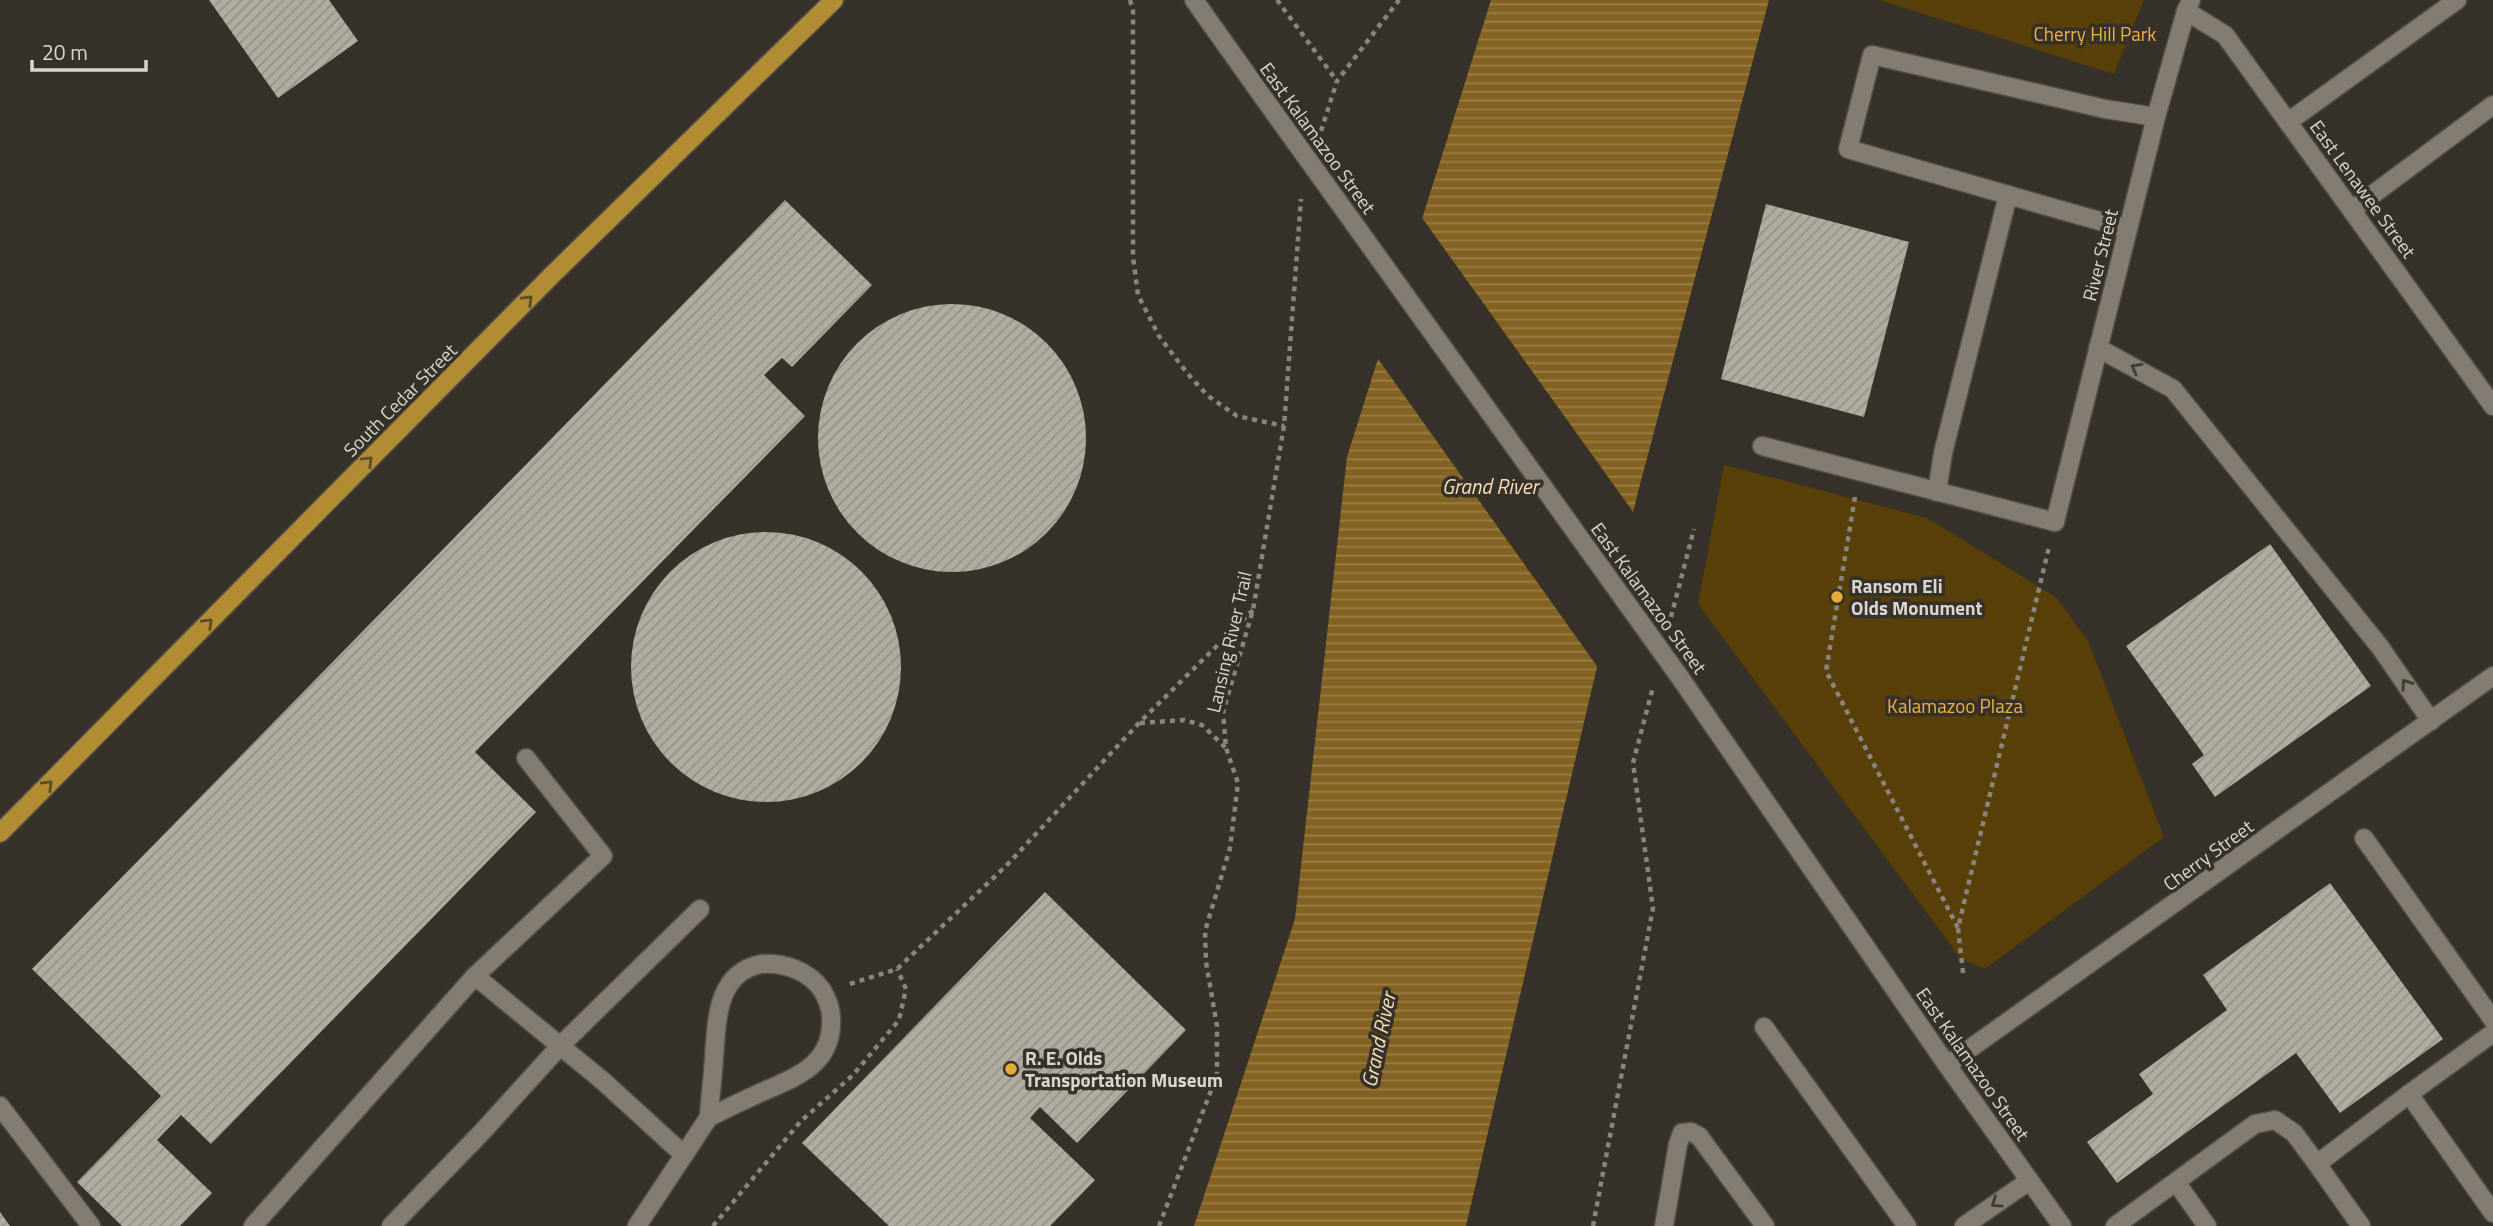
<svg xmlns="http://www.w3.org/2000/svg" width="2493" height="1226" viewBox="0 0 2493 1226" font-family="'Titillium Web',sans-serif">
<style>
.green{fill:#593f08}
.water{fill:url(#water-rules)}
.pier{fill:#363129}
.building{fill:url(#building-hatch)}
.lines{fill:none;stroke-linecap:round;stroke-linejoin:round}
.service-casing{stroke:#524e47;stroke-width:21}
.minor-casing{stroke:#524e47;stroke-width:21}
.tertiary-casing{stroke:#524e47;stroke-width:21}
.primary-casing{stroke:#524e47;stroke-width:21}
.path{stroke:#89857f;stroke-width:4.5;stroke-dasharray:5 5;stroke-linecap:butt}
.service{stroke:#827c73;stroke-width:18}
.minor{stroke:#827c73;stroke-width:18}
.tertiary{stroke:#827c73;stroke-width:18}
.primary{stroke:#b18c32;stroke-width:18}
.tertiary-bridge-casing{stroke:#524e47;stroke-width:21;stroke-linecap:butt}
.tertiary-bridge{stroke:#827c73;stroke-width:18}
.oneway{stroke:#5b4c2c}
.oneway2{stroke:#413c34}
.poi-dot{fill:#e7ac36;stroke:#363129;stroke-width:2.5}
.labels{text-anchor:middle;stroke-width:7;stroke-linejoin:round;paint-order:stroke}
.park-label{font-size:19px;fill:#edb340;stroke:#363129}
.street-label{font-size:19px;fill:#d9d6d1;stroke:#363129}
.poi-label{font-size:19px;font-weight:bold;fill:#d9d6d1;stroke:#363129;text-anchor:start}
.water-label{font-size:21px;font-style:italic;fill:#f7dfb8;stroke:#363129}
</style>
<defs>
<pattern id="water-rules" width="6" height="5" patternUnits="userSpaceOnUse" patternTransform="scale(1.75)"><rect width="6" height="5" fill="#836222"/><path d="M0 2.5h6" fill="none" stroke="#9a7f4b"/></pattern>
<pattern id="building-hatch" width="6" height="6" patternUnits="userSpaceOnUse" patternTransform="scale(1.75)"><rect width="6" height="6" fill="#b1aba1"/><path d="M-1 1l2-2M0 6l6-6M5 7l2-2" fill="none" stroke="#959088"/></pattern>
</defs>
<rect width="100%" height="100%" fill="#363129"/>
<!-- green -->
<g class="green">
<polygon points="1879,0 2144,0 2114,74"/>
<polygon points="1724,465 1927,518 2057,598 2088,641 2164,837 1985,969 1961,959 1698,604"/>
</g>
<!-- water -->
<polygon class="water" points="1491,0 1769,0 1638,492 1466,1226 1194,1226 1295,919 1347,457"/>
<!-- pier -->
<polygon class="pier" points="1420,215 1636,516 1599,669 1376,356"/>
<!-- building -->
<g class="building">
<polygon points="209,0 329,0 358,41 278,98"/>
<polygon points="785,200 872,285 792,367 782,358 764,375 805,416 475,752 536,812 211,1144 181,1115 157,1140 212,1193 180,1226 122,1226 77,1182 161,1096 32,969"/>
<polygon points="1766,204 1909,242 1864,417 1721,379"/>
<circle cx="952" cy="438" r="134"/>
<circle cx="766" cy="667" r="135"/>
<polygon points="2270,544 2371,686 2215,797 2192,764 2204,755 2126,646"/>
<polygon points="2330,883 2443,1039 2340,1113 2296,1053 2117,1183 2087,1142 2153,1094 2139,1074 2227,1010 2203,975"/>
<polygon points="1045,892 1186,1030 1077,1143 1040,1107 1030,1118 1095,1180 1050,1226 889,1226 802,1143"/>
<polygon points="0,1212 10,1226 0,1226"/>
</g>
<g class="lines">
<!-- service casing -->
<g class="service-casing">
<g id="service">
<polyline points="2288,122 2457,0"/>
<polyline points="2008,195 1848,149 1872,55 2105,109 2156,117"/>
<polyline points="2352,210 2493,105"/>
<polyline points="2098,348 2173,389 2380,647 2431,721"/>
<polyline points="1762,446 2055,522"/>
<polyline points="1937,492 1943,453 2008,195 2128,229"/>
<polyline points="2364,838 2493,1020"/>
<polyline points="475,976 603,856 526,758"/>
<polyline points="1764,1027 1907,1226"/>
<polyline points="2493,1033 2409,1094 2493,1213"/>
<polyline points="0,1106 91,1226"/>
<polyline points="2317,1164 2361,1226"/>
<polyline points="2176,1182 2207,1226"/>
<polyline points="253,1226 475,976 603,1081 684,1155"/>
<polyline points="391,1226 483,1131 560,1046 700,909"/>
<polyline points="1664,1226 1678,1144 1682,1133 1691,1132 1699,1136 1765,1226"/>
<polyline points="1964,1226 2029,1181"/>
<polyline points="2115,1226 2255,1124 2275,1120 2294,1133 2317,1164 2409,1094"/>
</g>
</g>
<!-- minor casing -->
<g class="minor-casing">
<g id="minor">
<polyline points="2186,11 2225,35 2493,406"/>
<polyline points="2055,522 2156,117 2186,11 2191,0"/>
<path d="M761,964C784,962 809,971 822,990C829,1001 832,1014 831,1026C829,1066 794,1078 762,1092C744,1100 726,1109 709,1117C710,1097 713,1077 714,1057C717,1021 716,973 761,964Z"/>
<polyline points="1947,1065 2493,676"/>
<polyline points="637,1226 709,1117"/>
</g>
</g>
<!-- tertiary casing -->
<g class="tertiary-casing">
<g id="tertiary">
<polyline points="1194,0 1263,97"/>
<polyline points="1679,676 1947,1065 2062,1226"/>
</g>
</g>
<!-- primary casing -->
<g class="primary-casing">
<polyline id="primary" points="0,833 553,274 834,0"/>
</g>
<!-- path -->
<g class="path">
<polyline points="1130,0 1133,11 1133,257 1138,295 1159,336 1187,373 1208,396 1237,416 1284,426"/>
<polyline points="1277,0 1337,81"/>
<polyline points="1321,131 1337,81 1399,0"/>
<polyline points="1855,497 1826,671 1958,928"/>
<polyline points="1671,617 1694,529"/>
<polyline points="1140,723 1184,720 1202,725 1226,748"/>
<polyline points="1963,973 1958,928 2049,547"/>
<polyline points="850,984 897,969 1006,866 1139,723 1253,610"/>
<polyline points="713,1226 801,1121 853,1075 899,1020 906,989 897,969"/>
<polyline points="1159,1226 1217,1075 1217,1026 1206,962 1205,931 1230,848 1238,783 1226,748 1223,712 1253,610 1284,426 1301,199"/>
<polyline points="1593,1226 1653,908 1633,763 1653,687"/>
</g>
<!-- service -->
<use href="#service" class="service"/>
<!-- minor -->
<use href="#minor" class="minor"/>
<!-- tertiary -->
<use href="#tertiary" class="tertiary"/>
<!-- primary -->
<use href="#primary" class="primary"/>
<!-- tertiary-bridge casing -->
<g class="tertiary-bridge-casing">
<polyline id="tertiary-bridge" points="1263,97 1679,676"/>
</g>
<!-- tertiary-bridge -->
<use href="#tertiary-bridge" class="tertiary-bridge"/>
</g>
<!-- one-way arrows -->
<defs><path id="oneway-chevron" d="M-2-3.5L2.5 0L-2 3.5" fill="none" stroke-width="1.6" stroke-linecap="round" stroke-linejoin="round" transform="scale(1.75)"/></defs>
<g class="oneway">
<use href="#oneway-chevron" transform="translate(528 300) rotate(-45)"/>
<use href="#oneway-chevron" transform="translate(368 461) rotate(-45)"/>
<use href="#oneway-chevron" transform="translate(208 623) rotate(-45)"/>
<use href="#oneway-chevron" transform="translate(48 785) rotate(-45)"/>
</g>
<g class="oneway2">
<use href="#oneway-chevron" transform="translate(2136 368) rotate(-151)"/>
<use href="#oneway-chevron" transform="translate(2406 684) rotate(-125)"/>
<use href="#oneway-chevron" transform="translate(1996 1203) rotate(146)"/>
</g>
<!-- markers -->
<g class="poi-dot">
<circle cx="1837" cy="597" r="7"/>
<circle cx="1011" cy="1069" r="7"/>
</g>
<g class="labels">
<!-- park labels -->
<g class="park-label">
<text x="2095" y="41">Cherry Hill Park</text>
<text x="1955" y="713">Kalamazoo Plaza</text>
</g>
<!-- street labels -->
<g class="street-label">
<text transform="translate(1318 138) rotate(54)" y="7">East Kalamazoo Street</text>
<text transform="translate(2363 189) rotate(54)" y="7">East Lenawee Street</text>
<text transform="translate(2100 255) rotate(-76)" y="7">River Street</text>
<text transform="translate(400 400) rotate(-45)" y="7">South Cedar Street</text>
<text transform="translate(1649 598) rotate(54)" y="7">East Kalamazoo Street</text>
<text transform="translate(1229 642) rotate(-77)" y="7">Lansing River Trail</text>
<text transform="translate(2208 855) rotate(-36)" y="7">Cherry Street</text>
<text transform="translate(1973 1064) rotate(55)" y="7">East Kalamazoo Street</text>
</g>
<!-- poi labels -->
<g class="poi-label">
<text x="1851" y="593">Ransom Eli<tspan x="1851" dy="22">Olds Monument</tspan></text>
<text x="1025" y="1065">R. E. Olds<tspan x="1025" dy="22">Transportation Museum</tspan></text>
</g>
<!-- water labels -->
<g class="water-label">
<text x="1490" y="494">Grand River</text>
<text transform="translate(1379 1040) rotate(-78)" y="7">Grand River</text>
</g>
</g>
<!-- scale -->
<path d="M32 60v10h114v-10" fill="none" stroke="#d9d6d1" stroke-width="3.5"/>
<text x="42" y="60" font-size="21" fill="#d9d6d1" stroke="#363129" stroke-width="5" paint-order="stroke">20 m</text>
</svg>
